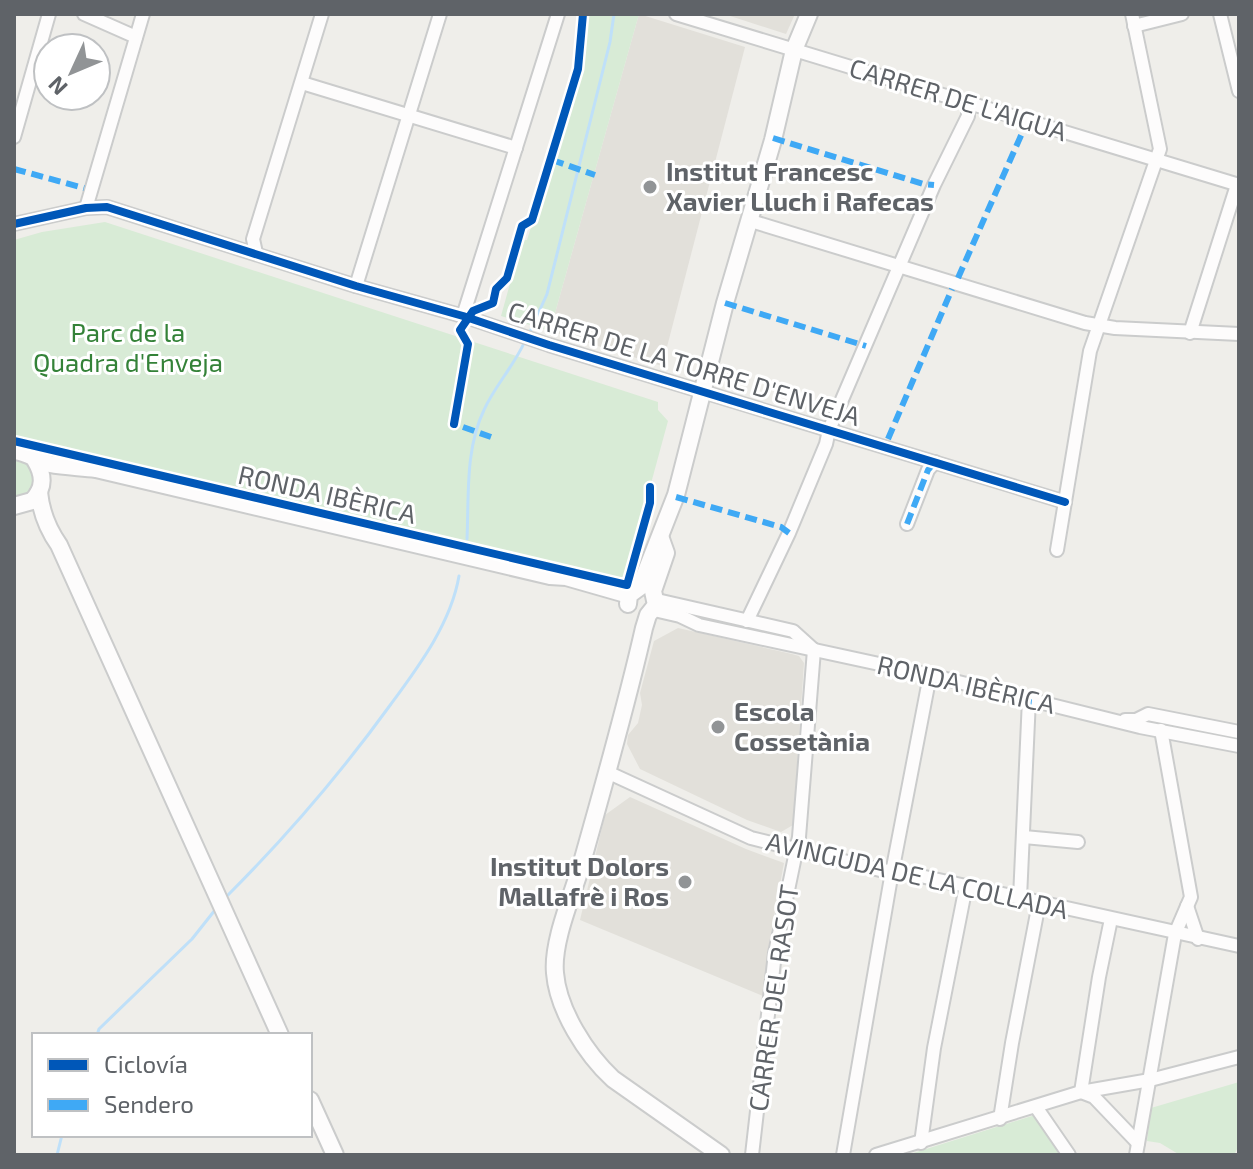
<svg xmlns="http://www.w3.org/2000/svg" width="1253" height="1169" viewBox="0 0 1253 1169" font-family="'Exo 2',sans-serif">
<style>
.education{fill:#e2e0da}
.green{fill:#d8ebd6}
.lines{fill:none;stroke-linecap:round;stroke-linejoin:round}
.stream{stroke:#bfe0f9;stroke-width:3}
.minor-casing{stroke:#cbcccc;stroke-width:16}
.tertiary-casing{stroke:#cbcccc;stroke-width:20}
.minor{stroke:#fdfcfc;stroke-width:12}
.tertiary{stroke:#fdfcfc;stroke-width:16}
.quiet{stroke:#3fa9f5;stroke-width:6;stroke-dasharray:12 6;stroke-linecap:butt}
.cycleway-casing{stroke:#fff;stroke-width:13}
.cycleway{stroke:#0057b8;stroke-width:8}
.poi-dot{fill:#919496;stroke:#fff;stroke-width:3}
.labels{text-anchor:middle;stroke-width:6;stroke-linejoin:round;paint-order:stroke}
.street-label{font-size:26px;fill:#5f6368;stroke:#fff}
.poi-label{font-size:26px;font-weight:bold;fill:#5f6368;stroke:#fff;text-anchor:start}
.park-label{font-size:26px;fill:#348238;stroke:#fff}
</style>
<rect width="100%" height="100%" fill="#efeeea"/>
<!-- education -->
<g class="education">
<polygon points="639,14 745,47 662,366 550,331"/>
<polygon points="724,14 795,14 786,34"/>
<polygon points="678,628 792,654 799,656 804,663 793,825 781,832 747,820 640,769 627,744 628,735 638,723 642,705 640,693 654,641"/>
<polygon points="630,797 746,849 784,863 769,943 763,996 580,920 605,815"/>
</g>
<!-- green -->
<g class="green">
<polygon points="586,14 639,14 550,331 501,316 522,240 527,240 575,87 582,64"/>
<polygon points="105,222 658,402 658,410 668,421 625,579 14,437 14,240 42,232"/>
<path d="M17,458C47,470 39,489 14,500V459Z"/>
<polygon points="1239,1082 1239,1145 1234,1155 1180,1155 1160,1143 1147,1141 1151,1108"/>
<polygon points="1035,1115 1064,1155 907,1155"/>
</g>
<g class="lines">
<!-- stream -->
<g class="stream">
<polyline points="529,334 547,294 610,42 614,14"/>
<path d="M467,539C469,497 465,449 484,410C494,387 514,366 525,341"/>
<path d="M228,895C288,835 341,773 391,704C419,666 451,623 459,576"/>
<polyline points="97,1035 99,1029 192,939 215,910"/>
<polyline points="57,1155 62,1135"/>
</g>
<!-- minor casing -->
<g class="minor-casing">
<g id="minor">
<polyline points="84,14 136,37"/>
<polyline points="676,14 1239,185"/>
<polyline points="1220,14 1239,91"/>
<polyline points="1134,26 1182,14"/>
<polyline points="302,83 516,148"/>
<polyline points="14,137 49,14"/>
<polyline points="86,208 143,14"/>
<polyline points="751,221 1085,323 1115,328 1239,334"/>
<polyline points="14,224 86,208 107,207 356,286 463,316 549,345 1065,502"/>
<polyline points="256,253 253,239 322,14"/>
<polyline points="356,286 440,14"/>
<polyline points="463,316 558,14"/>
<polyline points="1190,333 1237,185"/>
<polyline points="907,524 928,470 935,462"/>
<polyline points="1057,550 1090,351 1160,149 1132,14"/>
<polyline points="657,600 793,631 814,650"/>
<polyline points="654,610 680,616 699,625 930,675 1140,727 1239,746"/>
<polyline points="747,621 789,533 826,444 829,430 934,185 968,116 968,103"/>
<polyline points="1125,720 1136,720 1148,714 1239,732"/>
<polyline points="607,772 751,838 884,871 893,870 1239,946"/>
<polyline points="1024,837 1078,842"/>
<polyline points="1020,898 1029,699"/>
<polyline points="1187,906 1198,939"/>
<polyline points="1111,919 1099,977 1081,1092 1094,1097 1138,1143"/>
<polyline points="1036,1107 1069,1155"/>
<polyline points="1000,1119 1012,1043 1039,903"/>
<polyline points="921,1143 934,1048 966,886"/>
<polyline points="752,1155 775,953 799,837 814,650"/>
<polyline points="843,1155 890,883 930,675"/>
<polyline points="876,1155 1081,1092 1150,1080 1239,1057"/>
<polyline points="1136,1155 1175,934 1191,897 1161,730"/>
</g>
</g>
<!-- tertiary casing -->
<g class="tertiary-casing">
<g id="tertiary">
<path d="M14,451C28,452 37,461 50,464C65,467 81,467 96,469L550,576L566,577L629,595"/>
<path d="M39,492C41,512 47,528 59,545L280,1035"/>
<path d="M14,506L32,501C45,488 44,475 35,460"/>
<path d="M661,539L666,553L653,591L656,605L648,615L644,628C626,708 603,787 581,866C572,896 552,942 555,973C558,1010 586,1054 613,1079L721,1155"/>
<polyline points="628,604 629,595 640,587 676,495 725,303 773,140 794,50 809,14"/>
<polyline points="310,1100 335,1155"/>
</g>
</g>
<!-- minor -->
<use href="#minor" class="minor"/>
<!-- tertiary -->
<use href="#tertiary" class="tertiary"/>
<!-- quiet -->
<g class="quiet">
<polyline points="773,138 923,184 934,185"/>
<polyline points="552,160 595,175"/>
<polyline points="14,169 84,188"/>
<polyline points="958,278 1023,131"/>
<polyline points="725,303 866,346"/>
<polyline points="463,427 491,437"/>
<polyline points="888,439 952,289"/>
<polyline points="676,497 781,527 789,533"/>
<polyline points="907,524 928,470 935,462"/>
<polyline points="928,685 930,675"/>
<polyline points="1028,710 1029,699"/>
</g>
<!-- cycleway casing -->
<g class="cycleway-casing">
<g id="cycleway">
<polyline points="14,224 86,208 107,207 356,286 463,316 549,345 1065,502"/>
<polyline points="454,424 468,344 460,330 473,311 493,303 496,289 507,278 522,226 532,220 578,69 583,14"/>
<polyline points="14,441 627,585 650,503 650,487"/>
</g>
</g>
<!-- cycleway -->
<use href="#cycleway" class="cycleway"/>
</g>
<!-- markers -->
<g class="poi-dot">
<circle cx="650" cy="187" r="8"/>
<circle cx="718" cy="727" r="8"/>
<circle cx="685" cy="882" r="8"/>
</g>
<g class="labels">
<!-- street labels -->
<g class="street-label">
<text transform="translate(958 100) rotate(17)" y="9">CARRER DE L'AIGUA</text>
<text transform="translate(684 364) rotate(17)" y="9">CARRER DE LA TORRE D'ENVEJA</text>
<text transform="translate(327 495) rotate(13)" y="9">RONDA IBÈRICA</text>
<text transform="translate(966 685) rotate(13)" y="9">RONDA IBÈRICA</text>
<text transform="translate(917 876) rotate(13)" y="9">AVINGUDA DE LA COLLADA</text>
<text transform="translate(774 998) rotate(-82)" y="9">CARRER DEL RASOT</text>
</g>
<!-- poi labels -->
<g class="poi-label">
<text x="666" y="181">Institut Francesc<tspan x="666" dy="30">Xavier Lluch i Rafecas</tspan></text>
<text x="734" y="721">Escola<tspan x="734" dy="30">Cossetània</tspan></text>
<text x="669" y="876" text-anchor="end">Institut Dolors<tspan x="669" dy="30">Mallafrè i Ros</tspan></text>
</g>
<!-- park labels -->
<g class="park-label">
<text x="128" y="342">Parc de la<tspan x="128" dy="30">Quadra d'Enveja</tspan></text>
</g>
</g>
<!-- border -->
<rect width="1253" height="1169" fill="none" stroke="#5f6368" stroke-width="32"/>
<!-- legend -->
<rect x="32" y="1033" width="280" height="104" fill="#ffffff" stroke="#bfc1c3" stroke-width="2"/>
<rect x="48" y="1059" width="40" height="12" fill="#0057b8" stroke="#bfc1c3" stroke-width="2"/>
<text x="104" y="1073" font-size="24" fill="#5f6368">Ciclovía</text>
<rect x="48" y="1099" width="40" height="12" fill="#3fa9f5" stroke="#bfc1c3" stroke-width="2"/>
<text x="104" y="1113" font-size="24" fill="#5f6368">Sendero</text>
<!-- north arrow -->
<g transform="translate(72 72) rotate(226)"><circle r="38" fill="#ffffff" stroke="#bfc1c3" stroke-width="2"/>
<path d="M0-6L14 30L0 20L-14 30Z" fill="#919496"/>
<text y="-12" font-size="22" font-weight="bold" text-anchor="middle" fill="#5f6368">N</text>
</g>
</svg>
